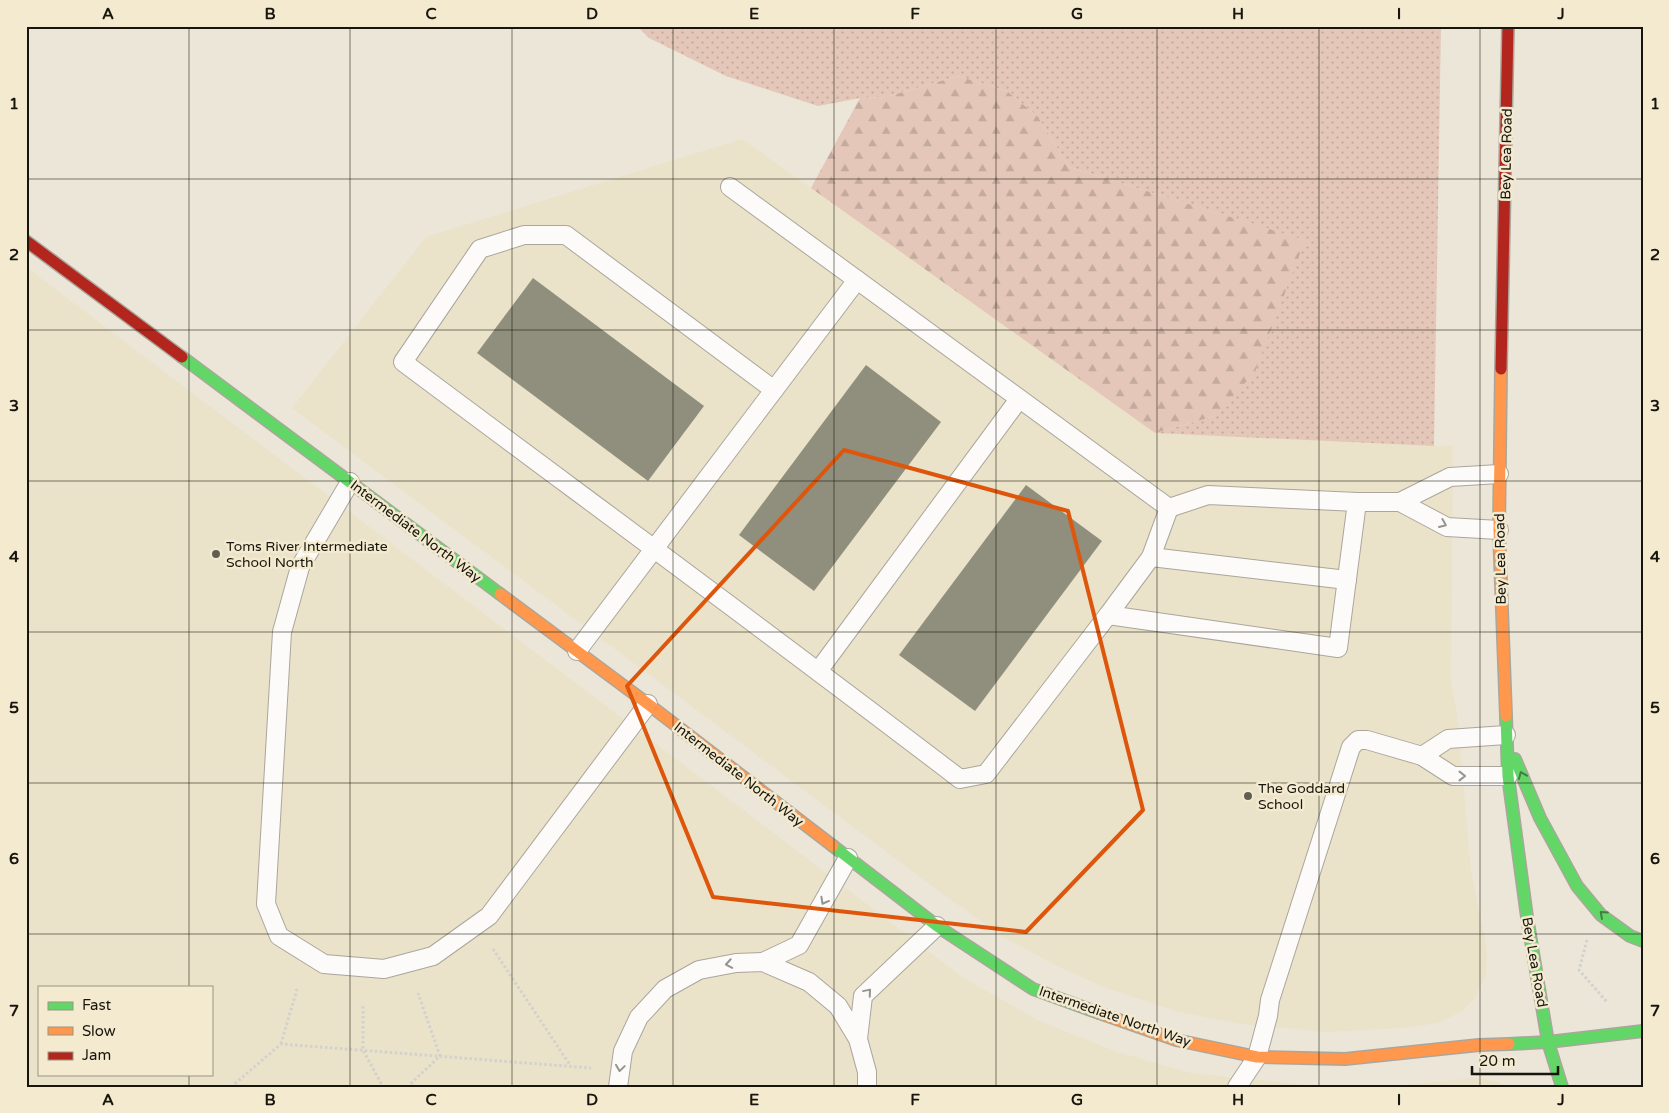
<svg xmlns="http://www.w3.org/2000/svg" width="1669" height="1113" viewBox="0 0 1669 1113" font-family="'Varela Round',sans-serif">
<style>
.built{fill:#eae2c9;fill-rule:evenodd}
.grass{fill:url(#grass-dots)}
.forest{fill:url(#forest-firs)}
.building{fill:#908f7d}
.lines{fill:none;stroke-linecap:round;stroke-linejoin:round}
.lane-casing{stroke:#aba69c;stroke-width:20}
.fast-casing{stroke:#aba69c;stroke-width:14}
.slow-casing{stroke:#aba69c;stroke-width:14}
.jam-casing{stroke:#aba69c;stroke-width:14}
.path{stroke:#d2d1cd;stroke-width:3;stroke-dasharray:2.5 2.5;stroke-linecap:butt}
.lane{stroke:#fcfbf9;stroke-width:18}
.fast{stroke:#63d668;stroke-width:11}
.slow{stroke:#ff974d;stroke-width:11}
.jam{stroke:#b3261e;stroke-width:11}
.oneway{stroke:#95948e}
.oneway2{stroke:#417f3f}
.marked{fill:none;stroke:#de560c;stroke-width:4;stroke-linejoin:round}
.grid{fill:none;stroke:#18150c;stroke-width:1;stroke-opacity:0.55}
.poi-dot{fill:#625e53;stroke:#f3ead0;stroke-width:2}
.labels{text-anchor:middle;stroke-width:5;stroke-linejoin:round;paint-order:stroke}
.street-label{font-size:14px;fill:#18150c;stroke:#f3ead0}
.poi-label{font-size:14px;fill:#18150c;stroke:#f3ead0;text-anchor:start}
.neatline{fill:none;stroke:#18150c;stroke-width:2}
.grid-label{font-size:16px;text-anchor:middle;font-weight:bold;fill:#18150c}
</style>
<defs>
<pattern id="grass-dots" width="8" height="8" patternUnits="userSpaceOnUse" patternTransform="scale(1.25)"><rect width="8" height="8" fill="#e4c7b8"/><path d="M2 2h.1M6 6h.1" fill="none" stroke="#c3aa9d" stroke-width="1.8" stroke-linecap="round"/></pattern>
<pattern id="forest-firs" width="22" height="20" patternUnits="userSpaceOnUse" patternTransform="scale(1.25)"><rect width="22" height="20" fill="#e4c7b8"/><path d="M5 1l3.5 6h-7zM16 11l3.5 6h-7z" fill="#c3aa9d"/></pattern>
</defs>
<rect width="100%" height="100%" fill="#ebe6d8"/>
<!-- built -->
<g class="built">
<polygon points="742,139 1155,433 1434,446 1453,446 1451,681 1458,720 1471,872 1487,950 1486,973 1476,997 1462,1011 1439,1023 1401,1028 1328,1032 1242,1024 1178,1012 1106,988 1061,968 1007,939 948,898 292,408 426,237"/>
<path d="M26,267L783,840L962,977L1037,1020L1117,1052L1191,1073L1326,1087H26ZM39,987H211V1074H39Z"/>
<polygon points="1477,1078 1498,1082 1507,1087 1383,1087"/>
</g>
<!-- grass -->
<polygon class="grass" points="637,26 1441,26 1434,446 1155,433 1215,416 1304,240 1069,167 1038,117 1007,91 958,76 886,97 860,98 818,106 726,76 649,38"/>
<!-- forest -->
<polygon class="forest" points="958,76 1007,91 1038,117 1069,167 1305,240 1255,372 1215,416 1155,433 811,188 860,98 886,97"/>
<!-- building -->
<g class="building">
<polygon points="533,278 704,406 648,481 477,353"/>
<polygon points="866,365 941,422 814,591 739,535"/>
<polygon points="1026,485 1102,541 975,711 899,655"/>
</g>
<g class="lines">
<!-- lane casing -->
<g class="lane-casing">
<g id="lane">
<polyline points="730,187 1169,508 1208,495 1357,502 1400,502 1450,477 1499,474"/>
<path d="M857,280L774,390L566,235H524L480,249L403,362C589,501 776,638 960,779L986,774L1108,615L1338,648L1357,502"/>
<polyline points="350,482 300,567 282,632 266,904 279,936 324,964 384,969 433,956 489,916 648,704"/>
<polyline points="1400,502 1447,527 1499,530"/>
<polyline points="1151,557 1347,580"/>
<polyline points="1108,615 1151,557 1169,508"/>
<polyline points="577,651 774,390"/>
<polyline points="819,670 1019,399"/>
<polyline points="1422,756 1448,739 1506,735"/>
<polyline points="763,962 799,945 848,858"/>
<polyline points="858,1039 863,996 937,926"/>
<polyline points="618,1087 623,1051 639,1017 665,989 699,970 736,963 763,962 809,982 838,1006 858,1039 867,1072 867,1087"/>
<polyline points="1237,1087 1257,1057 1268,1016 1270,1000 1351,747 1358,740 1367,740 1422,756 1453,776 1508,776"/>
</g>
</g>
<!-- fast casing -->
<g class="fast-casing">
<g id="fast">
<polyline points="182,357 500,594"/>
<polyline points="1506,716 1508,776 1527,917 1548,1042 1562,1087"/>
<polyline points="1515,759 1540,818 1577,886 1601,915 1630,936 1643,941"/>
<polyline points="833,846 937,926 1033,989 1099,1013"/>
<polyline points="1509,1044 1548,1042 1643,1031"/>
</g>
</g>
<!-- slow casing -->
<g class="slow-casing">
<g id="slow">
<polyline points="1501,369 1499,530 1506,716"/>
<polyline points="500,594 648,704 833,846"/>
<polyline points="1099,1013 1176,1040 1257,1057 1345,1059 1479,1045 1509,1044"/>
</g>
</g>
<!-- jam casing -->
<g class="jam-casing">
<g id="jam">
<polyline points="26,241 182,357"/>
<polyline points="1501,369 1508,26"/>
</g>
</g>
<!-- path -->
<g class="path">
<polyline points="1587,940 1579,970 1607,1002"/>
<polyline points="493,949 570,1065"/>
<polyline points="363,1006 363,1050 383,1087"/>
<polyline points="281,1044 297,989"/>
<polyline points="231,1087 281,1044 591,1068"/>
<polyline points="407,1087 440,1056 418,993"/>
</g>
<!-- lane -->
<use href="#lane" class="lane"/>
<!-- fast -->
<use href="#fast" class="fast"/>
<!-- slow -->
<use href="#slow" class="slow"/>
<!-- jam -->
<use href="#jam" class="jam"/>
</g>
<!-- one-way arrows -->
<defs><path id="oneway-chevron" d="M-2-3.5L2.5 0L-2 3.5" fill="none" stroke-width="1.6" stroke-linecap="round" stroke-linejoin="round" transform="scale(1.25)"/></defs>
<g class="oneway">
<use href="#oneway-chevron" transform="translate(1443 524) rotate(23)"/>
<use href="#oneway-chevron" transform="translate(1462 776)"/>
<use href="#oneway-chevron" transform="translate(824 901) rotate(119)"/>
<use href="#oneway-chevron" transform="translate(729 964) rotate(170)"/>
<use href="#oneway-chevron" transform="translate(868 992) rotate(-50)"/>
<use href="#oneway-chevron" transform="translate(620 1068) rotate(98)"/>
</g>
<g class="oneway2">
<use href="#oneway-chevron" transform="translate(1522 775) rotate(-112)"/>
<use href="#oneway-chevron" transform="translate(1603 914) rotate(-138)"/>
</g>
<!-- marked area -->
<path class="marked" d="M844,450L1068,511L1143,810L1026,932L713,897L627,686Z"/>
<!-- grid -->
<path class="grid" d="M189,26V987M350,26V1087M512,26V1087M673,26V1087M834,26V1087M996,26V1087M1157,26V1087M1319,26V1087M1480,26V1087M26,179H1643M26,330H1643M26,481H1643M26,632H1643M26,783H1643M26,934H1643M189,1074V1087"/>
<!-- markers -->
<g class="poi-dot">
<circle cx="216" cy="554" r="5"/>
<circle cx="1248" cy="796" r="5"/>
</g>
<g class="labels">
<!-- street labels -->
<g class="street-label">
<text transform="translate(1506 154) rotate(-89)" y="5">Bey Lea Road</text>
<text transform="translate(416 531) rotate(37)" y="5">Intermediate North Way</text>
<text transform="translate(1500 559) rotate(-91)" y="5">Bey Lea Road</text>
<text transform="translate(739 774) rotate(38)" y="5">Intermediate North Way</text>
<text transform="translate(1535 962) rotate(80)" y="5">Bey Lea Road</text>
<text transform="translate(1115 1016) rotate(19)" y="5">Intermediate North Way</text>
</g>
<!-- poi labels -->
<g class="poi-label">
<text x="226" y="551">Toms River Intermediate<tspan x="226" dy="16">School North</tspan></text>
<text x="1258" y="793">The Goddard<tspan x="1258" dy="16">School</tspan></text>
</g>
</g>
<!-- border -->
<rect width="1669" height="1113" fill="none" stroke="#f3ead0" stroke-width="55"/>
<!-- legend -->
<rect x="38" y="986" width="175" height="90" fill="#f3ead0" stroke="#9b9582"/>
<rect x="48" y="1002" width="25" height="8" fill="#63d668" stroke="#9b9582"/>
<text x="82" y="1010" font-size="15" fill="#18150c">Fast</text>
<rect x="48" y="1027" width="25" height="8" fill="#ff974d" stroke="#9b9582"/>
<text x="82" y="1036" font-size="15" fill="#18150c">Slow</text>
<rect x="48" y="1052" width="25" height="8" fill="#b3261e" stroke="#9b9582"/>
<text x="82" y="1060" font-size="15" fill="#18150c">Jam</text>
<!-- scale -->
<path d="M1472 1066v8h86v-8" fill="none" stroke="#18150c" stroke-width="2.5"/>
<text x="1479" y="1066" font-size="15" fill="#18150c" stroke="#f3ead0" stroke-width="4" paint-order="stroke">20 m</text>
<rect x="28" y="28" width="1614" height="1058" class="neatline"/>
<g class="grid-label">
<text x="108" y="19">A</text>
<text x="270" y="19">B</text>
<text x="431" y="19">C</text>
<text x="592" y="19">D</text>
<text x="754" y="19">E</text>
<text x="915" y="19">F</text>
<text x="1077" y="19">G</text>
<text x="1238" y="19">H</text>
<text x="1399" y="19">I</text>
<text x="1561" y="19">J</text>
<text x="14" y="109">1</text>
<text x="1655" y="109">1</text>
<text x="14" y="260">2</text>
<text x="1655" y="260">2</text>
<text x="14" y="411">3</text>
<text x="1655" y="411">3</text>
<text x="14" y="562">4</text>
<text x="1655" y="562">4</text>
<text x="14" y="713">5</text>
<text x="1655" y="713">5</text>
<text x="14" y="864">6</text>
<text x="1655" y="864">6</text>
<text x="14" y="1016">7</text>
<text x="1655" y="1016">7</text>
<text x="108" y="1105">A</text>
<text x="270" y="1105">B</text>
<text x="431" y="1105">C</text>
<text x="592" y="1105">D</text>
<text x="754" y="1105">E</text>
<text x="915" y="1105">F</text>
<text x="1077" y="1105">G</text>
<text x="1238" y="1105">H</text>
<text x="1399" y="1105">I</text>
<text x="1561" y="1105">J</text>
</g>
</svg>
